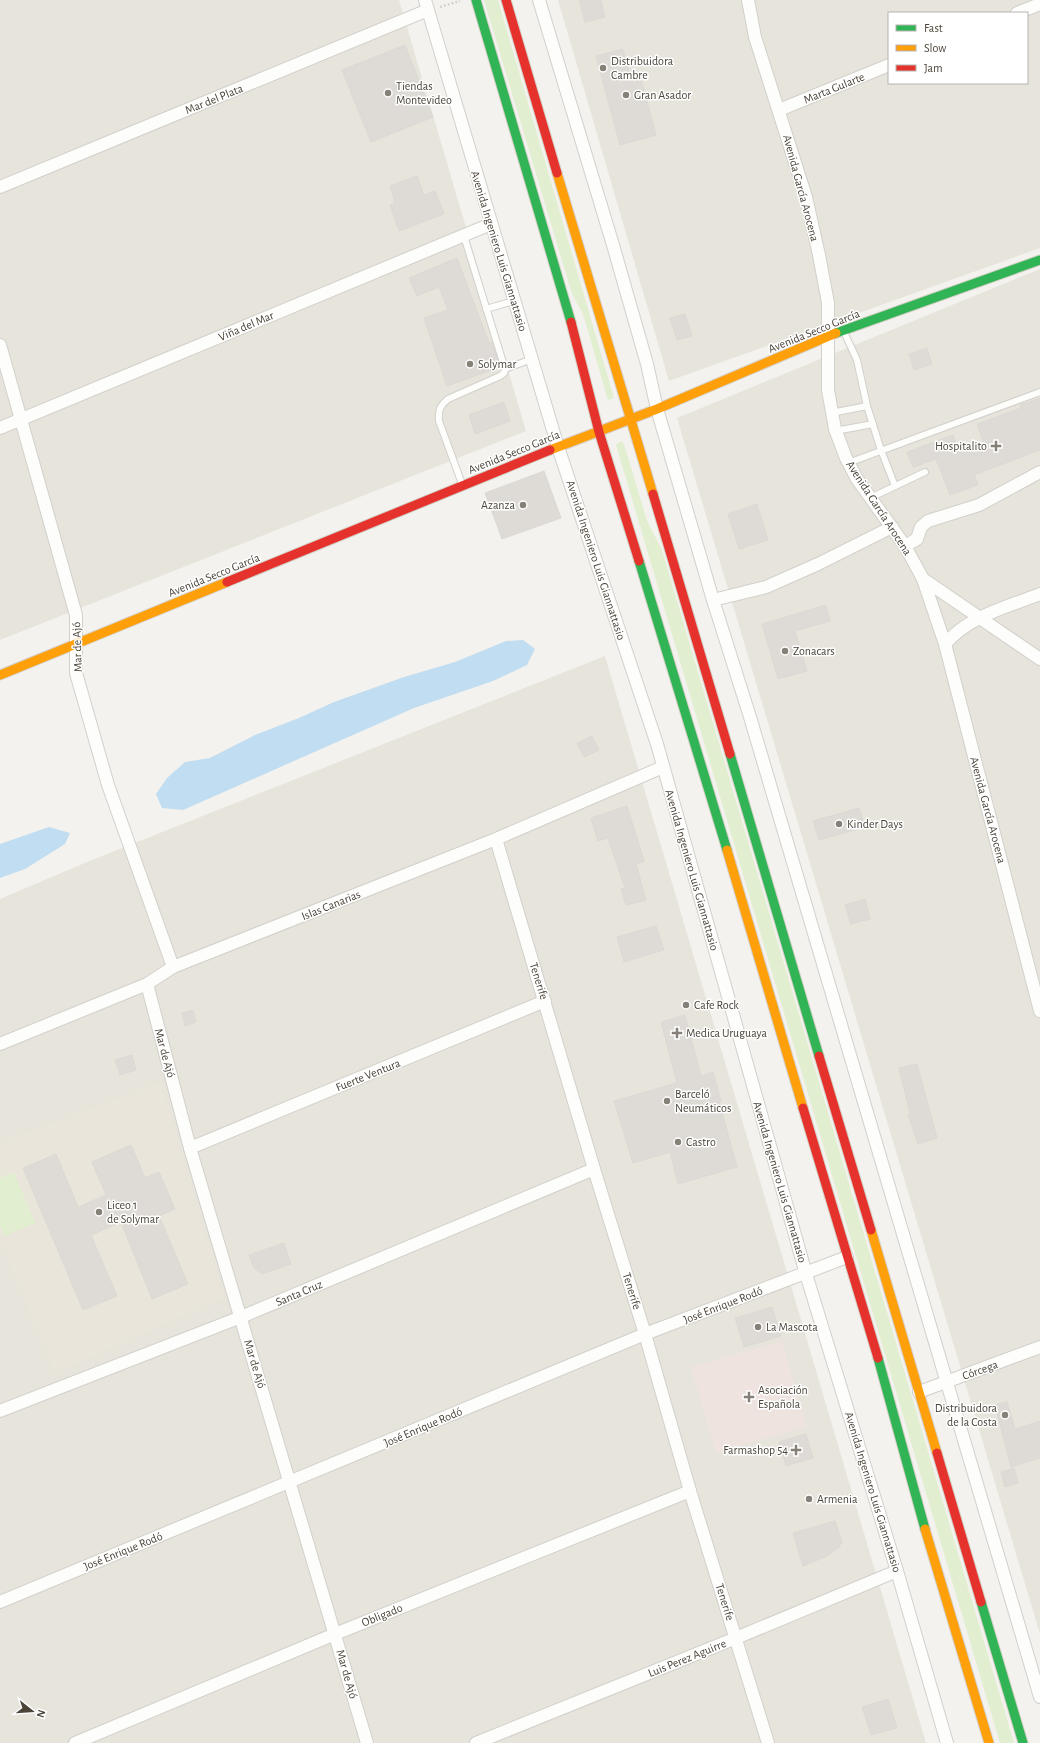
<svg xmlns="http://www.w3.org/2000/svg" width="1040" height="1743" viewBox="0 0 1040 1743" font-family="'Alegreya Sans',sans-serif">
<style>
.residential{fill:#e7e4dc;fill-rule:evenodd}
.education{fill:#eae5da}
.medical{fill:#eee3df}
.green{fill:#e1eecf}
.water{fill:#c0ddf1}
.building{fill:#dedbd6;stroke:#dcd9d4}
.lines{fill:none;stroke-linecap:round;stroke-linejoin:round}
.lane-casing{stroke:#d2d0cb;stroke-width:8}
.street-casing{stroke:#d2d0cb;stroke-width:14}
.fast-casing{stroke:#d3cfc5;stroke-width:11}
.slow-casing{stroke:#d3cfc5;stroke-width:11}
.jam-casing{stroke:#d3cfc5;stroke-width:11}
.path{stroke:#d3d2cc;stroke-width:2.5;stroke-dasharray:2 2;stroke-linecap:butt}
.lane{stroke:#fdfdfc;stroke-width:6}
.street{stroke:#fdfdfc;stroke-width:12}
.fast{stroke:#30b455;stroke-width:9}
.slow{stroke:#ff9f0a;stroke-width:9}
.jam{stroke:#e5322d;stroke-width:9}
.poi-dot{fill:#868178;stroke:#fff;stroke-width:1.5}
.labels{text-anchor:middle;stroke-width:3;stroke-linejoin:round;paint-order:stroke}
.poi-label{font-size:12px;fill:#4b4439;stroke:#fff;text-anchor:start}
.street-label{font-size:12px;fill:#4b4439;stroke:#fff}
</style>
<rect width="100%" height="100%" fill="#f4f2ee"/>
<!-- residential -->
<g class="residential">
<polygon points="0,0 399,0 526,431 0,640"/>
<path d="M558,0H1040V248L669,381ZM889,13H1027V83H889Z"/>
<polygon points="1040,269 1040,1634 677,418"/>
<polygon points="605,656 926,1743 0,1743 0,899 87,862"/>
</g>
<!-- education -->
<polygon class="education" points="160,1083 224,1297 55,1373 0,1240 0,1143"/>
<!-- medical -->
<polygon class="medical" points="782,1341 806,1426 716,1453 691,1367"/>
<!-- green -->
<g class="green">
<polygon points="484,0 498,0 614,398 608,400 583,314 572,294"/>
<polygon points="621,441 624,444 647,521 662,550 1014,1743 1000,1743 616,445"/>
<polygon points="14,1172 35,1223 4,1236 0,1226 0,1178"/>
</g>
<!-- water -->
<g class="water">
<polygon points="523,640 535,649 527,665 493,681 414,708 183,810 162,808 156,794 167,778 185,762 210,758 255,735 299,718 334,702 404,677 455,662 506,641"/>
<polygon points="49,827 70,833 65,844 25,869 0,878 0,844"/>
</g>
<!-- building -->
<g class="building">
<polygon points="579,0 601,0 605,17 585,22"/>
<polygon points="405,45 433,117 371,142 342,70"/>
<polygon points="623,49 631,78 640,75 656,135 620,145 596,56"/>
<polygon points="417,176 424,195 435,191 444,214 399,231 390,205 395,203 390,186"/>
<polygon points="457,258 489,343 492,342 500,367 447,386 424,318 448,310 439,287 417,296 409,278"/>
<polygon points="685,314 692,336 677,340 670,318"/>
<polygon points="927,348 932,364 914,370 909,354"/>
<polygon points="1040,398 1040,450 974,475 978,485 950,495 936,459 913,467 907,452 953,435 960,452 984,443 977,424 1021,408 1020,405"/>
<polygon points="504,402 510,421 475,434 469,415"/>
<polygon points="544,471 561,518 502,539 485,493"/>
<polygon points="757,504 768,540 739,549 728,514"/>
<polygon points="826,605 830,621 795,631 807,671 778,679 762,624"/>
<polygon points="592,736 599,750 584,757 577,743"/>
<polygon points="627,806 644,861 636,864 646,900 626,905 621,889 625,888 608,838 598,841 591,818"/>
<polygon points="859,808 865,827 819,840 813,821"/>
<polygon points="865,899 870,919 851,924 845,905"/>
<polygon points="656,926 664,950 624,962 617,937"/>
<polygon points="193,1010 196,1022 185,1026 182,1013"/>
<polygon points="685,1015 701,1076 713,1072 721,1101 719,1101 737,1167 678,1184 670,1152 633,1163 614,1101 677,1083 661,1022"/>
<polygon points="132,1055 136,1070 120,1075 115,1060"/>
<polygon points="917,1064 937,1138 918,1144 908,1114 910,1113 899,1068"/>
<polygon points="131,1145 145,1178 159,1172 175,1209 159,1216 188,1284 152,1299 121,1222 91,1235 117,1296 83,1310 23,1168 56,1154 78,1207 106,1195 92,1162"/>
<polygon points="284,1243 291,1264 262,1274 254,1268 249,1255"/>
<polygon points="772,1307 781,1336 744,1347 735,1318"/>
<polygon points="1007,1402 1015,1429 1040,1421 1040,1458 1011,1467 995,1405"/>
<polygon points="806,1434 813,1458 786,1466 779,1442"/>
<polygon points="1014,1468 1018,1483 1005,1487 1001,1472"/>
<polygon points="835,1521 842,1542 839,1547 827,1556 803,1566 793,1533"/>
<polygon points="888,1699 897,1728 871,1735 862,1707"/>
</g>
<g class="lines">
<!-- lane casing -->
<g class="lane-casing">
<g id="lane">
<polyline points="486,309 514,301"/>
<polyline points="844,332 857,360 867,406 881,450 895,486"/>
<polyline points="505,369 532,359"/>
<polyline points="831,413 867,406"/>
<polyline points="835,431 873,424"/>
<polyline points="848,463 1040,392"/>
<path d="M462,484L439,421C438,410 440,406 448,399L500,376L504,373L505,369L464,236"/>
<polyline points="870,498 925,472"/>
</g>
</g>
<!-- street casing -->
<g class="street-casing">
<g id="street">
<polyline points="425,0 558,447 657,744 806,1274 897,1571 947,1743"/>
<polyline points="539,0 613,245 647,364 657,409 713,600 750,717 1040,1697"/>
<polyline points="748,0 755,37 806,197 819,255 828,303 828,390 835,429 846,458 857,479 905,546 923,579 945,644 1040,1011"/>
<polyline points="1017,13 1040,4"/>
<polyline points="779,110 889,65"/>
<polyline points="0,187 428,10"/>
<polyline points="0,345 76,615 76,673 108,785 173,967"/>
<polyline points="0,428 491,224"/>
<polyline points="905,546 917,539 921,527 928,521 979,505 1040,472"/>
<polyline points="923,579 1040,659"/>
<polyline points="713,600 766,587 818,564 892,527"/>
<path d="M945,644C969,616 1007,607 1040,594"/>
<polyline points="496,839 594,1169 645,1334 690,1491 768,1743"/>
<polyline points="147,984 190,1148 367,1743"/>
<polyline points="0,1044 147,984 173,967 496,839 663,767"/>
<polyline points="190,1148 545,1001"/>
<polyline points="919,1392 1040,1347"/>
<polyline points="0,1411 241,1317 594,1169"/>
<polyline points="0,1602 645,1334 847,1257"/>
<polyline points="75,1743 335,1634 690,1491"/>
<polyline points="476,1743 736,1638 897,1571"/>
</g>
</g>
<!-- fast casing -->
<g class="fast-casing">
<g id="fast">
<polyline points="476,0 571,322"/>
<polyline points="836,333 1040,260"/>
<polyline points="639,561 727,850"/>
<polyline points="730,754 819,1056"/>
<polyline points="878,1358 925,1529"/>
<polyline points="981,1602 1023,1743"/>
</g>
</g>
<!-- slow casing -->
<g class="slow-casing">
<g id="slow">
<polyline points="557,173 653,494"/>
<polyline points="550,450 657,409 836,333"/>
<polyline points="0,675 227,582"/>
<polyline points="727,850 803,1108"/>
<polyline points="871,1230 937,1453"/>
<polyline points="925,1529 989,1743"/>
</g>
</g>
<!-- jam casing -->
<g class="jam-casing">
<g id="jam">
<polyline points="506,0 557,173"/>
<polyline points="571,322 599,432 639,561"/>
<polyline points="653,494 730,754"/>
<polyline points="227,582 550,450"/>
<polyline points="819,1056 871,1230"/>
<polyline points="803,1108 878,1358"/>
<polyline points="937,1453 981,1602"/>
</g>
</g>
<!-- path -->
<polyline class="path" points="440,7 460,1"/>
<!-- lane -->
<use href="#lane" class="lane"/>
<!-- street -->
<use href="#street" class="street"/>
<!-- fast -->
<use href="#fast" class="fast"/>
<!-- slow -->
<use href="#slow" class="slow"/>
<!-- jam -->
<use href="#jam" class="jam"/>
</g>
<!-- markers -->
<g class="poi-dot">
<circle cx="603" cy="68" r="4"/>
<circle cx="388" cy="93" r="4"/>
<circle cx="626" cy="95" r="4"/>
<circle cx="470" cy="364" r="4"/>
<path d="M994 440h4v4h4v4h-4v4h-4v-4h-4v-4h4z"/>
<circle cx="523" cy="505" r="4"/>
<circle cx="785" cy="651" r="4"/>
<circle cx="839" cy="824" r="4"/>
<circle cx="686" cy="1005" r="4"/>
<path d="M675 1027h4v4h4v4h-4v4h-4v-4h-4v-4h4z"/>
<circle cx="667" cy="1101" r="4"/>
<circle cx="678" cy="1142" r="4"/>
<circle cx="99" cy="1212" r="4"/>
<circle cx="758" cy="1327" r="4"/>
<path d="M747 1391h4v4h4v4h-4v4h-4v-4h-4v-4h4z"/>
<circle cx="1005" cy="1415" r="4"/>
<path d="M794 1444h4v4h4v4h-4v4h-4v-4h-4v-4h4z"/>
<circle cx="809" cy="1499" r="4"/>
</g>
<g class="labels">
<!-- poi labels -->
<g class="poi-label">
<text x="611" y="65">Distribuidora<tspan x="611" dy="14">Cambre</tspan></text>
<text x="396" y="90">Tiendas<tspan x="396" dy="14">Montevideo</tspan></text>
<text x="634" y="99">Gran Asador</text>
<text x="478" y="368">Solymar</text>
<text x="987" y="450" text-anchor="end">Hospitalito</text>
<text x="515" y="509" text-anchor="end">Azanza</text>
<text x="793" y="655">Zonacars</text>
<text x="847" y="828">Kinder Days</text>
<text x="694" y="1009">Cafe Rock</text>
<text x="686" y="1037">Medica Uruguaya</text>
<text x="675" y="1098">Barceló<tspan x="675" dy="14">Neumáticos</tspan></text>
<text x="686" y="1146">Castro</text>
<text x="107" y="1209">Liceo 1<tspan x="107" dy="14">de Solymar</tspan></text>
<text x="766" y="1331">La Mascota</text>
<text x="758" y="1394">Asociación<tspan x="758" dy="14">Española</tspan></text>
<text x="997" y="1412" text-anchor="end">Distribuidora<tspan x="997" dy="14">de la Costa</tspan></text>
<text x="788" y="1454" text-anchor="end">Farmashop 54</text>
<text x="817" y="1503">Armenia</text>
</g>
<!-- street labels -->
<g class="street-label">
<text transform="translate(834 88) rotate(-22)" y="4">Marta Gularte</text>
<text transform="translate(214 99) rotate(-22)" y="4">Mar del Plata</text>
<text transform="translate(801 188) rotate(75)" y="4">Avenida García Arocena</text>
<text transform="translate(499 251) rotate(73)" y="4">Avenida Ingeniero Luis Giannattasio</text>
<text transform="translate(246 326) rotate(-23)" y="4">Viña del Mar</text>
<text transform="translate(814 331) rotate(-22)" y="4">Avenida Secco García</text>
<text transform="translate(514 452) rotate(-22)" y="4">Avenida Secco García</text>
<text transform="translate(879 508) rotate(57)" y="4">Avenida García Arocena</text>
<text transform="translate(596 560) rotate(72)" y="4">Avenida Ingeniero Luis Giannattasio</text>
<text transform="translate(214 575) rotate(-22)" y="4">Avenida Secco García</text>
<text transform="translate(77 647) rotate(-92)" y="4">Mar de Ajó</text>
<text transform="translate(988 810) rotate(75)" y="4">Avenida García Arocena</text>
<text transform="translate(692 870) rotate(74)" y="4">Avenida Ingeniero Luis Giannattasio</text>
<text transform="translate(331 905) rotate(-22)" y="4">Islas Canarias</text>
<text transform="translate(539 981) rotate(73)" y="4">Tenerife</text>
<text transform="translate(165 1053) rotate(75)" y="4">Mar de Ajó</text>
<text transform="translate(368 1075) rotate(-22)" y="4">Fuerte Ventura</text>
<text transform="translate(780 1182) rotate(74)" y="4">Avenida Ingeniero Luis Giannattasio</text>
<text transform="translate(632 1291) rotate(73)" y="4">Tenerife</text>
<text transform="translate(299 1293) rotate(-23)" y="4">Santa Cruz</text>
<text transform="translate(723 1305) rotate(-21)" y="4">José Enrique Rodó</text>
<text transform="translate(255 1364) rotate(73)" y="4">Mar de Ajó</text>
<text transform="translate(980 1370) rotate(-20)" y="4">Córcega</text>
<text transform="translate(423 1427) rotate(-23)" y="4">José Enrique Rodó</text>
<text transform="translate(873 1492) rotate(73)" y="4">Avenida Ingeniero Luis Giannattasio</text>
<text transform="translate(123 1551) rotate(-22)" y="4">José Enrique Rodó</text>
<text transform="translate(725 1602) rotate(73)" y="4">Tenerife</text>
<text transform="translate(382 1615) rotate(-22)" y="4">Obligado</text>
<text transform="translate(687 1658) rotate(-22)" y="4">Luis Perez Aguirre</text>
<text transform="translate(347 1674) rotate(74)" y="4">Mar de Ajó</text>
</g>
</g>
<!-- legend -->
<rect x="888" y="12" width="140" height="72" fill="#ffffff" stroke="#b7b4b0"/>
<rect x="896" y="25" width="20" height="6" fill="#30b455" stroke="#b7b4b0"/>
<text x="924" y="32" font-size="12" fill="#4b4439">Fast</text>
<rect x="896" y="45" width="20" height="6" fill="#ff9f0a" stroke="#b7b4b0"/>
<text x="924" y="52" font-size="12" fill="#4b4439">Slow</text>
<rect x="896" y="65" width="20" height="6" fill="#e5322d" stroke="#b7b4b0"/>
<text x="924" y="72" font-size="12" fill="#4b4439">Jam</text>
<!-- north arrow -->
<g transform="translate(32 1711) rotate(107)" stroke="#ffffff" stroke-width="3" paint-order="stroke">
<path d="M0-3L7 15L0 10L-7 15Z" fill="#4b4439"/>
<text y="-6" font-size="11" font-weight="bold" text-anchor="middle" fill="#4b4439">N</text>
</g>
</svg>
